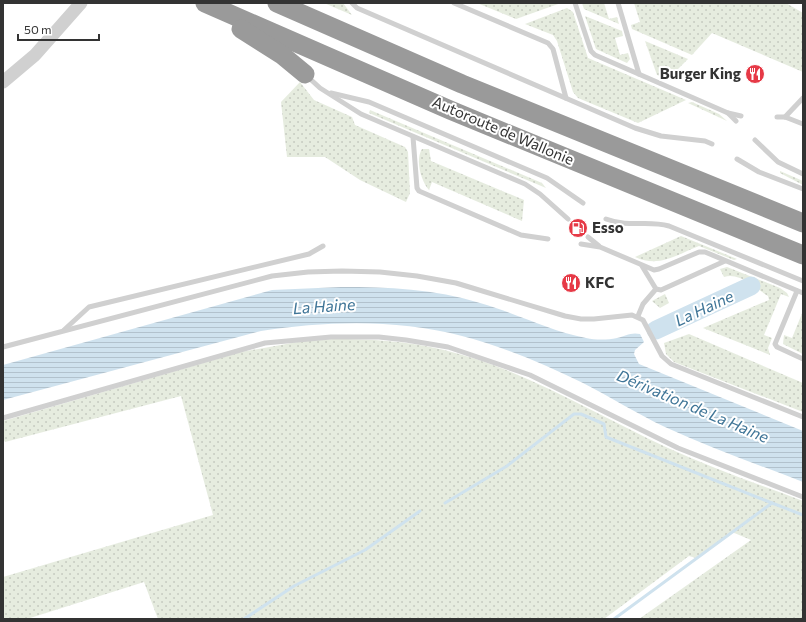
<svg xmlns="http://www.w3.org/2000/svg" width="806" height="622" viewBox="0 0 806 622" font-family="Commissioner,sans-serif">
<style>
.grass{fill:url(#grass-dots)}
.water{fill:url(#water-rules)}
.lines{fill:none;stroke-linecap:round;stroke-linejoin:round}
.stream{stroke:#cfe2ee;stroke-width:3}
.river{stroke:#cfe2ee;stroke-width:19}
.service{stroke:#d0d0d0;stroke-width:5}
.tertiary{stroke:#d0d0d0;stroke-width:13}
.motorway{stroke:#9a9a9a;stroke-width:19}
.labels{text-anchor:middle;stroke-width:4;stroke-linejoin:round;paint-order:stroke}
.poi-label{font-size:15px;font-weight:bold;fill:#333;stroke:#fff;text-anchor:start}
.street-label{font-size:15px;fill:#333;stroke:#fff}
.water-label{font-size:16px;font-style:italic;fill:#3f7597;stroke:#fff}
</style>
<defs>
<pattern id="grass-dots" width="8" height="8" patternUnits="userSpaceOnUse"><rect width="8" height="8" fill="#e6ecdf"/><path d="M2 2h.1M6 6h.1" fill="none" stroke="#c6cbc0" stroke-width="1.8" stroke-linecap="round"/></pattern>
<pattern id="water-rules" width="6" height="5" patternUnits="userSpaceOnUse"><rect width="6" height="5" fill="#cfe2ee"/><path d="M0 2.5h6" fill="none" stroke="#b2c2cd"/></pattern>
</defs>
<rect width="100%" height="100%" fill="#fff"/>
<!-- grass -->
<g class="grass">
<polygon points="324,3 343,3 352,15"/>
<polygon points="477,3 561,3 516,19"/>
<polygon points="582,3 604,3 609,19 617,17 619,24 584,9"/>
<polygon points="634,3 786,3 803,13 803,72 712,33 692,55 632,29 631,25 640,22"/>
<polygon points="567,8 573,12 588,58 686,100 638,123 578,98 573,92 557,41 553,35 525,24"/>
<polygon points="585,16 622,31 623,36 615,38 620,55 628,53 630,59 627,63 596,49"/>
<polygon points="645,41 688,59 668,79 657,75"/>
<polygon points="300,82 314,100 352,117 355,125 405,147 408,152 410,193 406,202 360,180 325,157 287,157 281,102"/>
<polygon points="692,102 719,114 727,121 688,103"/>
<polygon points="370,110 542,183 546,188 369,113"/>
<path d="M422,149H429L431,161L524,200L522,221L432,182L429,190C421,181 415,160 422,149Z"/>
<polygon points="780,171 803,181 803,185 780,173"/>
<path d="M681,236L737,259L734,260L699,246C676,255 659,268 635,257Z"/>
<path d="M727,267L780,288L787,293L789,297L781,294L764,335L772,338L768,348L770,355L703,328L769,300L768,296C755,288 740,272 724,277L720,269Z"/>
<polygon points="665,294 669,303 660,308 652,301"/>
<polygon points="803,311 803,354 783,344 784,335 792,338"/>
<polygon points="689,334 803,383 803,412 674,362 666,354 664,343"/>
<path d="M333,339C370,339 408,341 444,350C524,369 594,414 668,448C711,468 758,484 803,501V619H639L751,540L732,532L696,558L689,556L604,619H158L144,582L27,619H4L3,577L213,515L181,396L5,442L3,438V421L241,352L303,341Z"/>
</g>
<!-- water -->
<path class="water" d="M341,287C388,287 435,289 480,303C516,313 550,331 586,338C596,340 607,340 617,338C625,336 631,332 640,334L644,342L635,350L634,354L639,364L803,431V482C757,464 710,448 665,427C637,414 611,397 583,383C544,364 504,347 462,336C397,319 327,321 261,331L3,400V365L272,290Z"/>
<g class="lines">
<!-- stream -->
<g class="stream">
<polyline points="445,503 507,466 574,414 581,414 604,424 606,437 772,503"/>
<polyline points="244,619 294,586 365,550 420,511"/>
<polyline points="614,619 772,503 803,515"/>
</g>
<!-- river -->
<polyline class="river" points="656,330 751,286"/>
<!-- service -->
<g class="service">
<polyline points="352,3 357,8 635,128 661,136 705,141 712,144"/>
<polyline points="454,3 548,43 553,49 566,98"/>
<polyline points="575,3 591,51 595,55 728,113 736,121"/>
<polyline points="618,3 639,74"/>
<polyline points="308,77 320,88 361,114 525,184 540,194 568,219"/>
<polyline points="331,93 369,102 547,178 583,203"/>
<polyline points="728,113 741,116"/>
<polyline points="777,117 785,117 803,124"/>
<polyline points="785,117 803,98"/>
<polyline points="413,137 417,188 419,191 521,235 548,239"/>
<polyline points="755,140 778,162 803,174"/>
<polyline points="737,159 759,172 803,189"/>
<path d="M606,219C630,228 647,220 669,226L803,281"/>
<polyline points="588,237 599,246"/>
<polyline points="581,244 600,247 654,270 659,269 699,252 705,252 803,293"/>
<polyline points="642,266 656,289 661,290 725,261"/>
<polyline points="797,291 775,344 777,347 803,359"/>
<polyline points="638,316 643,304 656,289"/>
<polyline points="64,330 89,307 309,254 323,246"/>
<polyline points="3,347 272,276 308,272 342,271 380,272 417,276 456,283 565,316 581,319 594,319 632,315 643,320 662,356 671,364 803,417"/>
<polyline points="3,418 265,343 331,337 379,337 406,340 448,347 530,375 678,448 803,497"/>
</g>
<!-- tertiary -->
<polyline class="tertiary" points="3,82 35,55 81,3"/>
<!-- motorway -->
<g class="motorway">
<polyline points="205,3 450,110 803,255"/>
<polyline points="277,3 462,84 803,223"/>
<polyline points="241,29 282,55 305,74"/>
</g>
</g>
<!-- icons -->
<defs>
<g id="restaurant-disc" transform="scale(1)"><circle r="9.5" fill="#e63946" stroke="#fff"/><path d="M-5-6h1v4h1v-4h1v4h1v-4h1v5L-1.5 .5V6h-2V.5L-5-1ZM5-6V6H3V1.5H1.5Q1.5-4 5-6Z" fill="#fff"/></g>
<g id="fuel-disc" transform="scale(1)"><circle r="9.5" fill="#e63946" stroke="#fff"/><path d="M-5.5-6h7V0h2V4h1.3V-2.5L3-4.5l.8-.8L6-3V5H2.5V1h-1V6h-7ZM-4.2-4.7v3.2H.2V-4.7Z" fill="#fff"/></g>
</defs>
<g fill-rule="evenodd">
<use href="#restaurant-disc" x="755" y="74"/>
<use href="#fuel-disc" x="578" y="228"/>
<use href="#restaurant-disc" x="571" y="283"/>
</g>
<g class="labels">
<!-- poi labels -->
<g class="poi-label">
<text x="741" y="79" text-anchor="end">Burger King</text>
<text x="592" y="233">Esso</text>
<text x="585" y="288">KFC</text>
</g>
<!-- street labels -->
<g class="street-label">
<text transform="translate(503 131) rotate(23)" y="5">Autoroute de Wallonie</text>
</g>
<!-- water labels -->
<g class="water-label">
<text transform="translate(324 306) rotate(-4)" y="6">La Haine</text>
<text transform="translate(704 308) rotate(-25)" y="6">La Haine</text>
<text transform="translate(693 406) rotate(23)" y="6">Dérivation de La Haine</text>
</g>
</g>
<!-- border -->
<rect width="806" height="622" fill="none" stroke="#333333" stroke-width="8"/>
<!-- scale -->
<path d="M18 34v6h81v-6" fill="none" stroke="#333333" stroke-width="2"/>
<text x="24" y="34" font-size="12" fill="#333333" stroke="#ffffff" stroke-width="3" paint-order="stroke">50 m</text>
</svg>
